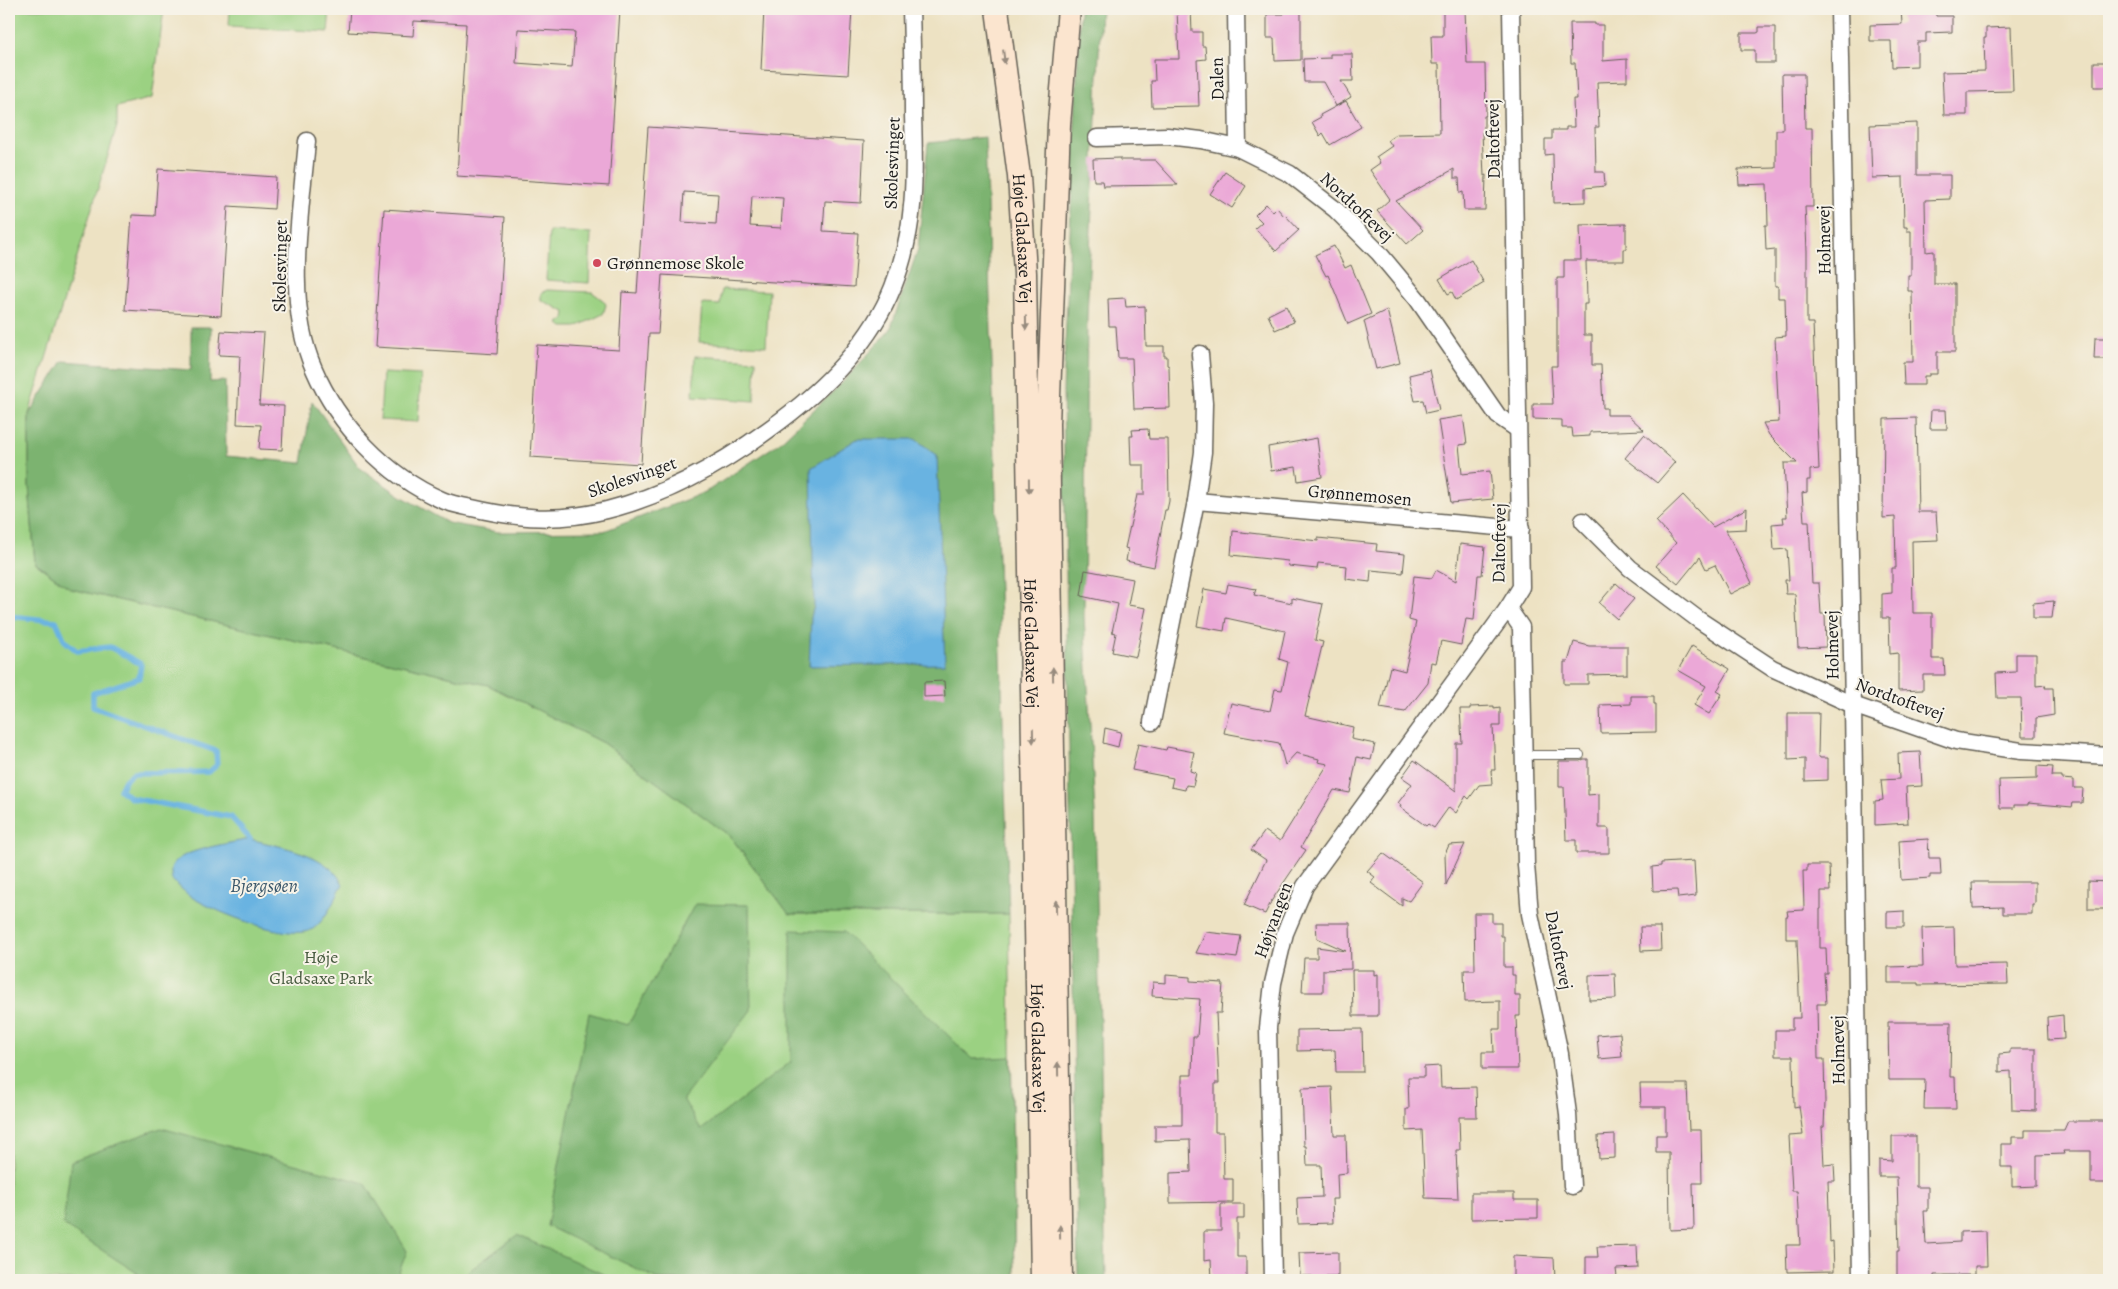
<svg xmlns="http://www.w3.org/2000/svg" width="2118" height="1289" viewBox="0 0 2118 1289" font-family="Alegreya,serif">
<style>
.green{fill:#9bd182;stroke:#5c764f}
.forest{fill:#7cb370;stroke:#4c6846}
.water{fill:#69b3e1;stroke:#42687e}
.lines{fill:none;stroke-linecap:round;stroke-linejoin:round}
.stream{stroke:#69b3e1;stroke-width:5.5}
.building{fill:#eba8d7;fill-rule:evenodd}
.lane-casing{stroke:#656156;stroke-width:10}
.street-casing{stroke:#656156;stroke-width:19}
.secondary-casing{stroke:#656156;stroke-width:25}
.lane{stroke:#fff;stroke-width:8}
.street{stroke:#fff;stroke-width:16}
.secondary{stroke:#fbe5cf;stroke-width:22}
.oneway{fill:#978b7e}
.poi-dot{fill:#d1495b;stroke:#f7f3e8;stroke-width:2}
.labels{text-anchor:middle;stroke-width:4;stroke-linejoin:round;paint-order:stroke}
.street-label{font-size:18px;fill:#1c1c1c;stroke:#f7f3e8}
.poi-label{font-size:18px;fill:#1c1c1c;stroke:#f7f3e8;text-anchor:start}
.park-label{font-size:18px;fill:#485b40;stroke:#f7f3e8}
.water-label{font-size:19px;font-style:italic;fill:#3b586b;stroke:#f7f3e8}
</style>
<rect width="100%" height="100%" fill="#f7f3e8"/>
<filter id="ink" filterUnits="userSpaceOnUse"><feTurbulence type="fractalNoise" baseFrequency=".02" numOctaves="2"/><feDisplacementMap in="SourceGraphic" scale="10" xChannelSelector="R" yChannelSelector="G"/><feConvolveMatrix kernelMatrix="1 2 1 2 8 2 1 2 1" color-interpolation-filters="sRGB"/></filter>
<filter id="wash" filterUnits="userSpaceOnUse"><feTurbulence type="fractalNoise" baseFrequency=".0096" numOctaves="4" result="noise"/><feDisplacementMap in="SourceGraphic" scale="20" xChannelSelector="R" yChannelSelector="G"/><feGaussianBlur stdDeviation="1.12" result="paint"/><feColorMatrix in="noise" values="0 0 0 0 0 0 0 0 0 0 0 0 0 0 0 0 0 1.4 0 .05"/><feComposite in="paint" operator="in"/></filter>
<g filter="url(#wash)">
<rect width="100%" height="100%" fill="#ede2c3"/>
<!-- green -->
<g class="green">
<polygon points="9,9 164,9 152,98 117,107 117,126 29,414 29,485 35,563 71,589 488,685 603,743 730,836 789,914 1009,914 1015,1280 9,1280"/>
<polygon points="230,9 330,9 328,32 229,26"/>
<polygon points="549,231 591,233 589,283 546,280"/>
<polygon points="722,289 769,291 766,346 699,342 702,304 720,305"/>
<polygon points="547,290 592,292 604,301 606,305 603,314 576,327 563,327 558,323 564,319 565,312 541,300 541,293"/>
<polygon points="695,356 756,360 754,401 693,396"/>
<polygon points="383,373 421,375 418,422 380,420"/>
</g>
<!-- forest -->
<g class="forest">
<polygon points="1080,9 1101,9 1087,317 1084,616 1095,813 1106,1280 1078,1280 1063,390"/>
<polygon points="985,137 1009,914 789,914 730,836 603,743 488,685 71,589 35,563 29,485 29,414 63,361 191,370 191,327 211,327 210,382 225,381 226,456 302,463 312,401 360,468 401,496 448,523 498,532 604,531 693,497 709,490 779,443 842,383 890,330 918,249 928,143"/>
<polygon points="695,904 749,905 751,1010 683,1099 701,1130 791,1062 791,930 844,932 972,1059 1011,1057 1015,1280 660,1280 547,1226 589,1013 628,1025"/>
<polygon points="161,1128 365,1183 407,1251 396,1280 148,1280 63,1225 71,1161"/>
<polygon points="517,1235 616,1280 457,1280"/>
</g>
<!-- water -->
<g class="water">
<polygon points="857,439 915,439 937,455 945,664 809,666 811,617 814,606 811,468"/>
<path d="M250,839C283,848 326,852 343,884C335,898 327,919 313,929C290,943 214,911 193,898C185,893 179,886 172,880C171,873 169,867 175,862C186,849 232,843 250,839Z"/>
</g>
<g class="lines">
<!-- stream -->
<polyline class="stream" points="9,616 56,621 65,641 77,651 110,647 141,664 139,678 93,693 93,707 216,751 217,765 209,772 133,773 125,780 120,790 131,798 231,817 250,839"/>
</g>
<g id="blocks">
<!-- building -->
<g class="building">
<path d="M350,9H620L609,186L457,176L466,24L414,21L413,36L348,32ZM518,29L575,32L572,67L516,63Z"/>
<polygon points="764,9 852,9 848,75 761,70"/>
<polygon points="1177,9 1191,9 1192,32 1202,32 1202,46 1205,46 1206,59 1197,60 1199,106 1152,107 1151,81 1155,81 1154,59 1179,59"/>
<polygon points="1284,9 1301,9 1301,60 1275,61 1274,38 1267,38 1267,14 1284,14"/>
<polygon points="1443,9 1465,9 1467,64 1485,64 1486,116 1484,116 1484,132 1482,132 1484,176 1486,175 1485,210 1464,210 1463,192 1460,193 1459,178 1454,178 1454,169 1396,201 1423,230 1407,244 1377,211 1390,199 1370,170 1380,163 1376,157 1392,146 1388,140 1397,134 1440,133 1439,64 1432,64 1431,36 1443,36"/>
<polygon points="1901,9 1935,9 1936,16 1952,16 1952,32 1926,33 1926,42 1917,42 1917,66 1892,67 1891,41 1870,41 1870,25 1902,24"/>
<polygon points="1570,23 1595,23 1595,25 1603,25 1603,61 1627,59 1627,81 1597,82 1599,127 1595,127 1596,172 1604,172 1605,186 1585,188 1585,202 1554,203 1553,156 1553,154 1545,155 1545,139 1552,139 1552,130 1566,130 1566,127 1574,127 1573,99 1577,99 1575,63 1571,63"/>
<polygon points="1759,27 1775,27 1775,63 1755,63 1755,50 1741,50 1741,33 1757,33 1759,32"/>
<polygon points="2011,27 2013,91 1967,92 1967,115 1944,115 1942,72 1985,71 1984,38 1986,38 1986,28"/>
<polygon points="1330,54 1352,54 1353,81 1341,81 1351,97 1336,106 1323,82 1304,82 1303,59 1330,58"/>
<rect x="2094" y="62" width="15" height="25"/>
<polygon points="1782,74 1804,74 1805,128 1812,128 1813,207 1805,207 1807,251 1807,323 1813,323 1819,469 1810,470 1810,480 1807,480 1807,492 1802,493 1804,521 1809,521 1812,583 1819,583 1821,614 1825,614 1826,647 1798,648 1795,594 1786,594 1785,580 1789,580 1787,549 1774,550 1772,524 1784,523 1783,517 1787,517 1784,463 1797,463 1769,435 1763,423 1779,422 1775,337 1786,336 1785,298 1778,298 1778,286 1775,286 1775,249 1766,250 1765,225 1768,225 1767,184 1739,185 1738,169 1776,168 1776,130 1783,130"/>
<polygon points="1346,101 1361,127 1330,145 1323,133 1320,136 1312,122 1321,117 1320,115"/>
<polygon points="1917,123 1917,175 1950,175 1950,199 1925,200 1926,252 1934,251 1934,284 1955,284 1955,352 1937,352 1937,374 1929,374 1929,376 1924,376 1924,385 1904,385 1903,362 1913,362 1912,291 1908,291 1908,276 1911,276 1911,231 1907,231 1907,227 1904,227 1903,177 1872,178 1870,125"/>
<path d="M648,127L864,141L861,203L825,201L823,231L858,233L854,287L662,275L658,334H649L641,464L530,457L537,345L619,350L622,292L637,293ZM684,192L718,194L716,224L682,222ZM752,196L783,198L781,228L750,226Z"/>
<polygon points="1120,158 1120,160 1155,160 1178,185 1103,186 1102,181 1094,181 1093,159"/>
<polygon points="158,169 276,177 274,209 228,206 221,316 125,310 132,215 155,216"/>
<polygon points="1225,172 1246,186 1232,208 1210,194"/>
<polygon points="1266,204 1273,212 1277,208 1284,216 1285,215 1299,230 1276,251 1255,228 1262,222 1255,215"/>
<polygon points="384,209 505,217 497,354 375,347"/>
<polygon points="1626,224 1626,249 1624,249 1624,261 1586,261 1587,300 1587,304 1584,304 1584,335 1592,335 1592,365 1601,365 1603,408 1607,408 1607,415 1628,415 1644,430 1590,432 1590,436 1573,437 1572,428 1562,428 1562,420 1533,419 1533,404 1553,404 1551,366 1557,366 1557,278 1564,278 1564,260 1581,260 1580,225"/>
<polygon points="1334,246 1345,268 1351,265 1371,314 1348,324 1328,275 1326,276 1315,255"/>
<polygon points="1471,260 1484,283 1456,300 1452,292 1448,294 1439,279"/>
<polygon points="1125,298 1126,307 1145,306 1146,346 1164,346 1164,356 1167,356 1167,365 1169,366 1170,408 1134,409 1132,358 1118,358 1116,326 1109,326 1108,299"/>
<polygon points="1286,306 1294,322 1275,330 1268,315"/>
<polygon points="1387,310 1400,363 1376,369 1364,321"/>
<polygon points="221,331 264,333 259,405 284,406 282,450 259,449 261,425 237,424 240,356 219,355"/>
<polygon points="2095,338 2109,338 2109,359 2094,359"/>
<polygon points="1430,370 1439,410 1426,413 1423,400 1415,401 1409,375"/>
<polygon points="1931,410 1946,410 1947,429 1930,429"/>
<polygon points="1463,416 1467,444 1459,445 1462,474 1490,471 1493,499 1451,503 1438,420"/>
<polygon points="1916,418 1918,512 1936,512 1938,540 1912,541 1913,613 1932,613 1932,659 1944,659 1945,675 1923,675 1923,690 1898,691 1898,653 1890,654 1889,618 1882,618 1882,594 1892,593 1892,568 1896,568 1895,517 1883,518 1884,419"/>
<polygon points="1148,429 1149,439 1168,439 1169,501 1167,510 1165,510 1154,567 1126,561 1128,549 1125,548 1137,495 1144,495 1144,465 1131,465 1130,436 1133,436 1132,430"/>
<polygon points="1644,435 1675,462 1657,483 1625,458"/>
<polygon points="1317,438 1322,477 1298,481 1296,467 1271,471 1268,447"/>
<polygon points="1683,495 1713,527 1747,508 1746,529 1726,530 1752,583 1730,594 1715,565 1706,569 1700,557 1678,584 1656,566 1676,543 1656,521"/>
<polygon points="1233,531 1318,541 1318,538 1377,544 1376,551 1405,554 1403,573 1371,570 1370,582 1346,579 1347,566 1318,563 1317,569 1289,566 1288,561 1231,555"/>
<polygon points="1460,544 1485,547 1482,575 1478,575 1474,620 1466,619 1461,645 1441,641 1436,663 1431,662 1428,683 1405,712 1380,708 1390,667 1405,671 1416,622 1409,620 1414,576 1432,578 1436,570 1456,581"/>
<polygon points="1085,570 1133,579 1128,605 1146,608 1136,657 1112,652 1116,633 1112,632 1118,604 1081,596"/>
<polygon points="1616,583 1634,599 1617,619 1599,603"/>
<polygon points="1228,584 1256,589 1254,595 1292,603 1292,598 1323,604 1315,640 1323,642 1305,716 1353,727 1351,739 1375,744 1371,760 1357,757 1350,793 1334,790 1301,847 1306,850 1272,900 1265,914 1244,905 1266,860 1251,850 1265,831 1280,841 1328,764 1318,762 1319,759 1296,753 1285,765 1279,743 1224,733 1231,703 1270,711 1275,689 1282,690 1288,662 1279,659 1285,631 1226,618 1224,631 1197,626 1204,589 1226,593"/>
<polygon points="2054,601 2052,618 2033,618 2033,603"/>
<polygon points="1574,642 1589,646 1627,646 1627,674 1588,675 1588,684 1564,684 1564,662 1568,662"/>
<polygon points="1692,646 1730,669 1717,691 1722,694 1709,714 1694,705 1706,686 1678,670"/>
<polygon points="2016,654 2036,654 2036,686 2046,685 2045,688 2053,688 2054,715 2036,718 2036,737 2022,737 2021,698 1997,698 1996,673 2016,672"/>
<polygon points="944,681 945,696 924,697 924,682"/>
<polygon points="1631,696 1654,696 1654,704 1656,704 1656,732 1601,733 1600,705 1631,704"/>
<polygon points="1494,706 1494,709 1500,708 1500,726 1493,726 1495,770 1491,770 1492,784 1479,785 1469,799 1466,796 1456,813 1449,807 1434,828 1428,824 1426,826 1400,807 1401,805 1398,803 1412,784 1402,777 1414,760 1456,791 1456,743 1462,743 1460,709 1470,709 1470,707"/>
<polygon points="1788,713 1819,713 1818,755 1820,758 1828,758 1828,780 1805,781 1805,759 1788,760"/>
<polygon points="1105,728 1121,732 1118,747 1103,743"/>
<polygon points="1138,744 1166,750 1167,747 1194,752 1190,771 1196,773 1193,786 1186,785 1185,790 1171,787 1173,778 1132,770"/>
<polygon points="1920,752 1922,786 1906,787 1908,823 1875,825 1875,801 1883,800 1881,780 1899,779 1898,753"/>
<polygon points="1584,759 1588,759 1588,795 1599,794 1599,828 1608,828 1609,830 1609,853 1576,853 1576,840 1566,840 1564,787 1559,787 1559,761 1580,761"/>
<polygon points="2037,766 2053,767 2052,776 2062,776 2062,779 2074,780 2074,788 2083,788 2082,803 2073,803 2072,807 2028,803 2028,805 2014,805 2014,808 2000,808 1999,780 2037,779"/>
<polygon points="1928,839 1929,858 1940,858 1941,875 1930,875 1930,878 1901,880 1899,841"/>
<polygon points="1465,844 1446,885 1445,854 1449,845"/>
<polygon points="1383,853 1423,882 1409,901 1402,898 1402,906 1371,883 1375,877 1367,871"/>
<polygon points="1694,861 1696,896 1678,898 1677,890 1653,891 1652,867 1661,866 1661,863"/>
<polygon points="1807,865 1829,865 1830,891 1821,891 1821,909 1820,909 1820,948 1826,948 1827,973 1824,973 1826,1004 1817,1004 1818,1059 1824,1059 1825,1102 1824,1127 1822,1127 1824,1165 1834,1164 1835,1181 1828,1181 1830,1242 1833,1241 1834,1271 1787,1272 1786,1245 1800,1245 1797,1191 1792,1191 1789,1136 1803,1135 1799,1106 1794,1107 1793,1056 1775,1056 1775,1030 1792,1030 1792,1018 1800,1018 1797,942 1797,939 1786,939 1786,916 1788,916 1787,911 1804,910 1803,871 1807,871"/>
<polygon points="2088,881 2109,882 2109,909 2088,909"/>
<polygon points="1972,882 2035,882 2035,904 2032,904 2032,914 2003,914 2003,907 1973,908"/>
<polygon points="1904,911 1904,927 1887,927 1887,912"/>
<polygon points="1474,913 1492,913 1492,923 1501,923 1501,936 1504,936 1504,967 1512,967 1512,975 1515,975 1515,996 1520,996 1520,1016 1516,1016 1518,1069 1482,1069 1482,1052 1494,1052 1493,1029 1500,1029 1500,1001 1465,1002 1464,970 1475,970"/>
<polygon points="1316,923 1350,923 1351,969 1323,970 1323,992 1302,992 1304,958 1317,958 1317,947 1346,951 1317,938"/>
<polygon points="1640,927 1660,927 1661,950 1641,951"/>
<polygon points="1954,927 1955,965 2007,964 2008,984 1918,985 1918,983 1888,983 1888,967 1923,966 1922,928"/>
<polygon points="1206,932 1241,936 1237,958 1196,953"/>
<polygon points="1352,970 1374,970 1374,975 1378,974 1378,1016 1353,1016"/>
<polygon points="1615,974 1616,999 1589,1000 1589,975"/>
<polygon points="1166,975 1190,977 1190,981 1223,983 1221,1013 1216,1013 1219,1083 1215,1083 1215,1132 1223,1132 1224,1179 1233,1179 1233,1202 1170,1203 1170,1173 1191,1172 1190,1140 1155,1141 1155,1125 1182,1125 1182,1075 1192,1075 1193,1037 1197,1037 1200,999 1152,996 1153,982 1166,983"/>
<polygon points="2063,1015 2064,1039 2048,1040 2047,1017"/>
<polygon points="1888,1022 1951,1022 1950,1077 1955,1077 1956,1109 1924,1109 1925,1080 1889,1080"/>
<polygon points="1362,1029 1363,1072 1336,1072 1335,1050 1297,1051 1297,1030"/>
<polygon points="1620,1033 1622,1057 1599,1059 1597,1035"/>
<polygon points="2010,1049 2036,1049 2036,1111 2012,1110 2011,1071 1999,1072 1999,1054 2010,1053"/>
<polygon points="1440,1066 1441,1088 1476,1087 1477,1117 1459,1117 1460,1150 1456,1150 1458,1199 1425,1198 1422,1130 1406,1131 1406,1109 1409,1109 1408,1077 1424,1077 1424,1067"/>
<polygon points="1640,1084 1687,1084 1689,1130 1701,1130 1702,1183 1693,1183 1694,1229 1670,1230 1669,1152 1656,1152 1656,1135 1666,1135 1666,1107 1641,1107"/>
<polygon points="1332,1087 1334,1135 1346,1135 1347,1173 1337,1174 1338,1199 1332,1199 1333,1223 1298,1224 1297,1198 1322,1197 1321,1165 1307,1165 1306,1146 1304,1146 1302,1088"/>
<polygon points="2068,1121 2109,1121 2109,1183 2091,1183 2091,1151 2063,1151 2064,1154 2037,1155 2037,1186 2012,1187 2012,1167 2001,1167 2001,1144 2012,1144 2012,1137 2025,1137 2025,1130 2064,1130"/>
<polygon points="1615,1135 1615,1158 1599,1159 1598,1136"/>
<polygon points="1892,1136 1916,1136 1916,1187 1928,1187 1928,1211 1924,1211 1926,1244 1960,1242 1960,1232 1986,1231 1987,1266 1975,1266 1975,1275 1934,1275 1934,1280 1897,1280 1897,1251 1899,1251 1897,1177 1879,1177 1879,1160 1892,1161"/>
<polygon points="1471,1193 1514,1193 1514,1200 1538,1200 1538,1218 1471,1219"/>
<polygon points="1221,1204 1244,1204 1244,1219 1237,1219 1237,1257 1246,1257 1246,1280 1212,1280 1211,1260 1204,1261 1204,1231 1221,1231"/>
<polygon points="1637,1246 1638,1268 1616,1269 1617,1277 1586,1278 1586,1257 1598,1257 1597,1247"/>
<polygon points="1338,1252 1338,1276 1326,1276 1322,1280 1317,1280 1312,1276 1300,1276 1299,1253"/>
<polygon points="1513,1256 1554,1258 1555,1280 1513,1280"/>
</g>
</g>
</g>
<g filter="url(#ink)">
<use href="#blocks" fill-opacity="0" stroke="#656156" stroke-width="1"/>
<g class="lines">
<!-- lane casing -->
<g class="lane-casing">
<polyline id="lane" points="1524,755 1580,755"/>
</g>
<!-- street casing -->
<g class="street-casing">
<g id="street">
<polyline points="1236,9 1238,148"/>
<polyline points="1511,9 1521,587 1508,608 1521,627 1526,865 1530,914 1560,1054 1568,1114 1572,1186"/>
<polyline points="1839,9 1853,705 1861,1280"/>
<polyline points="1097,138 1167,136 1201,140 1238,148 1290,174 1336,210 1378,252 1418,300 1498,416 1517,429"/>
<path d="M307,141C301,213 284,302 314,369C338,425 386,476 442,500C451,504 462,506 472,508C519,519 559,522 607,510C667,495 719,466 768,430C820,393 869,347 893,287C916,229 915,176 913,115C913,79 912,44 911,9"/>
<polyline points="1196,501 1521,529"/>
<polyline points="1583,521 1630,568 1699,620 1772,668 1853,705 1956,741 2021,751 2109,756"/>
<polyline points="1152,722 1196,501 1203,452 1204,403 1200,354"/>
<polyline points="1273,1280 1268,1028 1273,983 1285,933 1305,886 1508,608"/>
</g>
</g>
<!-- secondary casing -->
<g class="secondary-casing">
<g id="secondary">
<path id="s1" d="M997,9L1019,176L1025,273L1042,1280"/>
<polyline points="1061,1280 1048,424 1059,124 1069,9"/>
</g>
</g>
<!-- lane -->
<use href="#lane" class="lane"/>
<!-- street -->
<use href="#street" class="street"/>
<!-- secondary -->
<use href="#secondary" class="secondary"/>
</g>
<!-- one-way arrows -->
<defs><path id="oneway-solid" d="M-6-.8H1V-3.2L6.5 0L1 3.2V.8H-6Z" transform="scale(1.25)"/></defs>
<g class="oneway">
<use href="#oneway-solid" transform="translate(1004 57) rotate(83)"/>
<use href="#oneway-solid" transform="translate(1026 323) rotate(89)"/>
<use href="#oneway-solid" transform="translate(1029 486) rotate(89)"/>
<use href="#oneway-solid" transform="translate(1053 674) rotate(-91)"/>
<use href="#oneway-solid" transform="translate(1033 736) rotate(89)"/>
<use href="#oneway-solid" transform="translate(1056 907) rotate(-91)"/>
<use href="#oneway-solid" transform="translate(1058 1069) rotate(-91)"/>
<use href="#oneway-solid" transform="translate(1060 1232) rotate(-91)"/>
</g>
</g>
<!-- markers -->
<circle class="poi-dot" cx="597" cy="263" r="5"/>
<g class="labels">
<!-- street labels -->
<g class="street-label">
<text transform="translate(1217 79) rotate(-91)" y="6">Dalen</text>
<text transform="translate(1493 139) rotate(-91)" y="6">Daltoftevej</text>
<text transform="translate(892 163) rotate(-88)" y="6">Skolesvinget</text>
<text transform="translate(1357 207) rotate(43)" y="6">Nordtoftevej</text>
<text dy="6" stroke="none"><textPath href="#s1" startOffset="231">Høje Gladsaxe Vej</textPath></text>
<text transform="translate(1824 240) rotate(-91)" y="6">Holmevej</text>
<text transform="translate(280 266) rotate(-89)" y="6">Skolesvinget</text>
<text transform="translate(632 477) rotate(-19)" y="6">Skolesvinget</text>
<text transform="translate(1360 495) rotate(5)" y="6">Grønnemosen</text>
<text transform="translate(1499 543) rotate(-89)" y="6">Daltoftevej</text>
<text dy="6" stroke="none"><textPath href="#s1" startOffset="636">Høje Gladsaxe Vej</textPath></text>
<text transform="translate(1832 645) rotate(-91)" y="6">Holmevej</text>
<text transform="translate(1900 699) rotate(20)" y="6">Nordtoftevej</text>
<text transform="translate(1273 920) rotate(-70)" y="6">Højvangen</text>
<text transform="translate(1559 950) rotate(79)" y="6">Daltoftevej</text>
<text dy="6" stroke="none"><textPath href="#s1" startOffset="1041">Høje Gladsaxe Vej</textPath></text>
<text transform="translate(1838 1050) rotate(-91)" y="6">Holmevej</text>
</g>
<!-- poi labels -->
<g class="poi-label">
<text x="607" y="269">Grønnemose Skole</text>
</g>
<!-- park labels -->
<g class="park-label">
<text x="321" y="963">Høje<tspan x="321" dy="21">Gladsaxe Park</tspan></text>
</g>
<!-- water labels -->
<g class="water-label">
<text x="264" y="892">Bjergsøen</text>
</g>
</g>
<!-- margin -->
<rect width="2118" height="1289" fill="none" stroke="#f7f3e8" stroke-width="30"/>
</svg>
